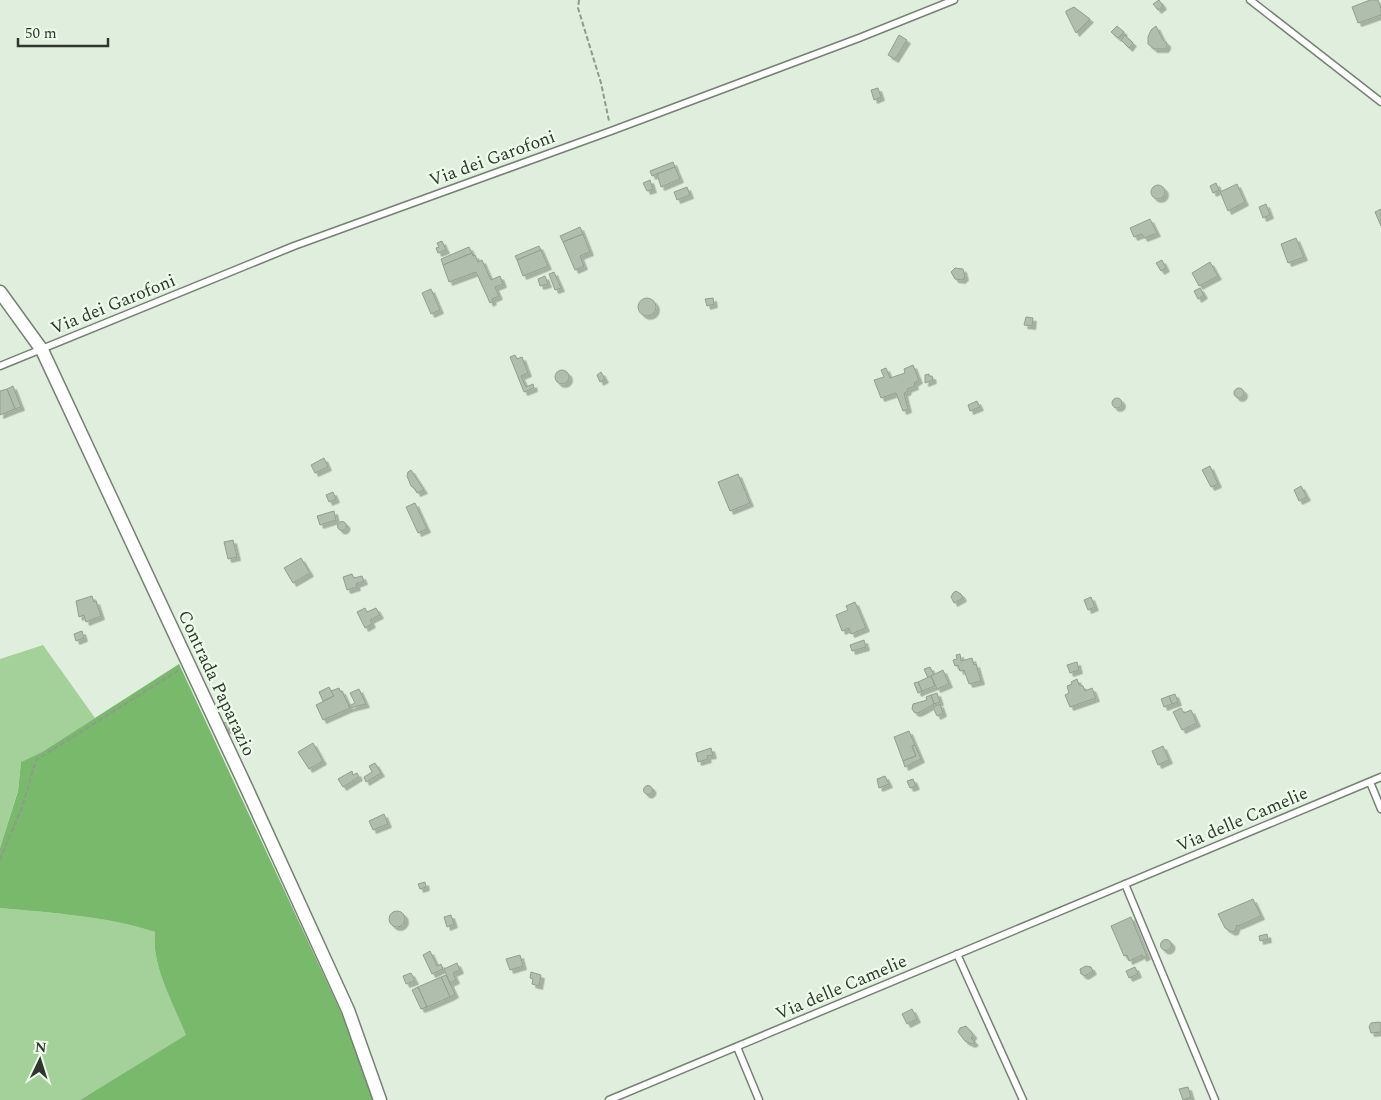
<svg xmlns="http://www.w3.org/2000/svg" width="1381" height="1100" viewBox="0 0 1381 1100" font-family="Spectral,serif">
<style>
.green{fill:#a4d09a}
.forest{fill:#78b96b}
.building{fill:#b0bead;stroke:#919f8f;filter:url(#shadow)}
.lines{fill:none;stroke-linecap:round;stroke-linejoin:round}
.lane-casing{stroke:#758273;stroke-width:9}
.street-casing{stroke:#758273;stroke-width:15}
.path{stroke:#8f9a8d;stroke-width:2;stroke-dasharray:5 2.5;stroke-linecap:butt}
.lane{stroke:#fff;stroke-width:6}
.street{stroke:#fff;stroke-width:12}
.labels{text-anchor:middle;stroke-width:4.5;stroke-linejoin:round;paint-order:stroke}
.street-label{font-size:18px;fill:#30362f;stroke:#edfcea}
</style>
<defs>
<filter id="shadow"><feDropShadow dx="3.5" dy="3.5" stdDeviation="0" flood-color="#0004"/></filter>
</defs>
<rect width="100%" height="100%" fill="#e0efdd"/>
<!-- green -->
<g class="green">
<polygon points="43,645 95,718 42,752 21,762 18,790 0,848 0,659"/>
<path d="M0,908C52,913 106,916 155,932C151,966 174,1004 187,1035L80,1100H0Z"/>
</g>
<!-- forest -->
<path class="forest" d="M179,664L379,1094L380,1100H80L186,1035C174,1004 151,966 155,932C106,916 52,913 0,908V848L18,791L21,762L42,752Z"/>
<!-- building -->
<g class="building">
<polygon points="1159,0 1163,6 1158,10 1153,4"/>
<polygon points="1370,0 1378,0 1381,8 1381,15 1358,23 1352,7"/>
<polygon points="1074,7 1090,19 1076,33 1066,13 1066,11"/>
<polygon points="1117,26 1124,32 1118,38 1111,32"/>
<polygon points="1156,26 1163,40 1167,43 1167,46 1165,49 1154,49 1148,44 1148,37 1151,30"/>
<polygon points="899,35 907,40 895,59 888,55"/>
<polygon points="1125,35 1133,43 1129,48 1121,40"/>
<polygon points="878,88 881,97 874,100 871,90"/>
<polygon points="673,162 675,167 652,176 650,171"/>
<polygon points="675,167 680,179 661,187 657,174"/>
<polygon points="650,180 653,189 647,191 643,183"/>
<polygon points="1216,183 1219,190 1213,193 1210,186"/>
<polygon points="1237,184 1245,202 1228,211 1220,192"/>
<circle cx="1158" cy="192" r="7"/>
<polygon points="687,187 690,195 677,200 674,192"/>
<polygon points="1266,204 1270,215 1263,218 1259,207"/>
<polygon points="1381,209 1381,226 1375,212"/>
<polygon points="1150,219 1157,233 1144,238 1142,234 1134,237 1130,228"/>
<polygon points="580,227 583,234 563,242 560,236"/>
<polygon points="583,234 590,252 580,256 584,266 575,270 563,242"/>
<polygon points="1296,238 1304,257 1288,263 1281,244"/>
<polygon points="442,241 446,250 438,253 436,248 439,247 437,243"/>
<polygon points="539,246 541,250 517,260 515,256"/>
<polygon points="469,247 472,253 443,265 441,259"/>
<polygon points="541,250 548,266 523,276 517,260"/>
<polygon points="472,253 473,256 475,255 478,262 482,260 491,280 500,276 503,284 495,287 499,296 492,299 493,301 490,303 476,272 449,282 443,265"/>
<polygon points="1162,260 1166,268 1161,271 1156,263"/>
<polygon points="1210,262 1218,276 1199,286 1192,273"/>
<polygon points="955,268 963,269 965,277 962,280 955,279 951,272"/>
<polygon points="554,272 561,288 555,290 549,274"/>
<polygon points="545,276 548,284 540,286 538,279"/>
<polygon points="1200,288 1204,295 1198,299 1194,291"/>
<polygon points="431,289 440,310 431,314 422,293"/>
<polygon points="713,298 714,304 707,306 705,299"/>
<circle cx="647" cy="307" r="9"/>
<polygon points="1026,317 1033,318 1032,326 1024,325"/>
<polygon points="515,355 517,359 522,357 528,373 521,376 526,387 533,384 534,388 524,392 510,357"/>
<polygon points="913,365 919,380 914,383 915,386 907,389 908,391 904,393 908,409 903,411 896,393 881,398 874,380 884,377 881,370 886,368 890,378 905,373 904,369"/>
<circle cx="562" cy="377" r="7"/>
<polygon points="601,372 605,379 600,382 597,375"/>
<polygon points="929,374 929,376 932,376 933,380 925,383 925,375"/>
<polygon points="13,386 21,407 15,409 7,389"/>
<circle cx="1239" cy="393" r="5"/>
<polygon points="7,389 15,409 0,415 0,391"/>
<circle cx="1117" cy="403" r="5"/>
<polygon points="977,401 980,407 970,411 968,405"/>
<polygon points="324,458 328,467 315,473 311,465"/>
<polygon points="1210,466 1218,484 1211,487 1202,470"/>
<polygon points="411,470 424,490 417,493 415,489 411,486 407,476 408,472"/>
<polygon points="738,474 750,503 730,511 718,482"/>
<polygon points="1301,486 1307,497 1299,501 1294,490"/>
<polygon points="333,492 336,499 329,502 326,495"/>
<polygon points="415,503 427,529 418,533 406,507"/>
<polygon points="334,511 336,520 320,525 317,516"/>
<circle cx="342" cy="526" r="4.5"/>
<polygon points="233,540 237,557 228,559 224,542"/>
<polygon points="301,558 310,573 293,583 284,568"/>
<polygon points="352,574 354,578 362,576 364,581 356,584 357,587 347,590 343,577"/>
<polygon points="956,591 961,594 963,598 954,603 951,597 953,593"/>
<polygon points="92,596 94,602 96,601 101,616 86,622 84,615 79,617 76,601"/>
<polygon points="1091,597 1095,607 1088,610 1084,600"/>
<polygon points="855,602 866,628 851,634 849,628 842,631 836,615 848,610 846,606"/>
<polygon points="365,608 367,612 376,608 380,615 370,620 372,624 365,628 357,612"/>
<polygon points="82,631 84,638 76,641 74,634"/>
<polygon points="864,640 866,647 852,651 850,645"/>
<polygon points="960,654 961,661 972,658 974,665 976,664 981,681 969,684 964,670 960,671 958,665 955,666 953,660 957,659 956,655"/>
<polygon points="1077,662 1079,670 1070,673 1067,665"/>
<polygon points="930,667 934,675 928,678 924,669"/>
<polygon points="943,670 949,684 937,689 931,676"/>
<polygon points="931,676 935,686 922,691 918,682"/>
<polygon points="1077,679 1079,685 1083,686 1085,691 1092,688 1096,698 1070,707 1065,695 1069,693 1067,686 1072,684 1071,682"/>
<polygon points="918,682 922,691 918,693 914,683"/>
<polygon points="329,687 334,696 323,701 319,692"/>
<polygon points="339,688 340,691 342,691 350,708 323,720 316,705 334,696 331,691"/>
<polygon points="359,689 366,704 350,708 349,706 355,703 350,693"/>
<polygon points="937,693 940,702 934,704 931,695"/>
<polygon points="1175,694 1178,702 1172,704 1169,696"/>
<polygon points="931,695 934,704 920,712 916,713 914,712 912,709 913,704 927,700 926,697"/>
<polygon points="1169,696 1172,704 1164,707 1161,699"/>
<polygon points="940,704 943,713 937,716 933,707"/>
<polygon points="1181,708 1184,713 1191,710 1197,723 1182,730 1173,712"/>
<polygon points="230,721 233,728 223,731 221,724"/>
<polygon points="909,731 915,745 912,746 916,756 903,761 894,737"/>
<polygon points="313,743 323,761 309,769 298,752"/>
<polygon points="915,745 921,759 905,767 903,761 916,756 912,746"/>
<polygon points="1163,746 1169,760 1158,765 1152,751"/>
<polygon points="711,748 713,755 707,756 708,759 698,762 696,753"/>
<polygon points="375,763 381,773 366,782 364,777 372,772 369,766"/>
<polygon points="352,771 353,775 357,773 359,777 343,787 338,779"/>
<polygon points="885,776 889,784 879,788 877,779"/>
<polygon points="913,779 916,786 910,788 907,781"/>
<circle cx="648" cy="790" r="4.5"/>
<polygon points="384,814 388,824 373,830 369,821"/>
<polygon points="425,882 426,887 420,889 418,884"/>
<polygon points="1253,899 1261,916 1238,926 1237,925 1235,931 1232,932 1225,928 1218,914"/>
<circle cx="397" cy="919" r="8"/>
<polygon points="451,915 454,924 447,927 444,917"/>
<polygon points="1131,917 1147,956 1143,958 1142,955 1129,961 1127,955 1124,956 1111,926"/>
<polygon points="1267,934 1268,939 1260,941 1259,936"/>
<circle cx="1166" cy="945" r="5.5"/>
<polygon points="430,951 437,966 441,964 443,969 432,974 423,955"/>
<polygon points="520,955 523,966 510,970 506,959"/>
<polygon points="457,963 460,970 453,973 456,980 450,983 444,969"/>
<polygon points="1086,966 1091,967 1093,971 1085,976 1081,974 1080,969"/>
<polygon points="1135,967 1138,974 1129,978 1126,971"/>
<polygon points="531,972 541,975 539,986 532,984 533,979 530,978"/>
<polygon points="411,973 415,981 406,984 403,976"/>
<polygon points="446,975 455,994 450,997 441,977"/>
<polygon points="441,977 450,997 427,1007 418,987"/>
<polygon points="418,987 427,1007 421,1009 412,990"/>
<polygon points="912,1009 917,1019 907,1024 902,1014"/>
<polygon points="1379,1022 1381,1023 1381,1032 1371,1033 1369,1027 1371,1023"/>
<polygon points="966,1026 973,1034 973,1036 971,1038 975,1042 972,1044 965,1041 958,1032 960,1028"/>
<polygon points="1188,1087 1191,1097 1183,1100 1179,1089"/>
</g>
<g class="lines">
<!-- lane casing -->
<g class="lane-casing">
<g id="lane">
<polyline points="1250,0 1381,102"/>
<polyline points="0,366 294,246 611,131 859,38 954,0"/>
<polyline points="1370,782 1381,809"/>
<polyline points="1125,884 1215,1100"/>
<polyline points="957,954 1023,1100"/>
<polyline points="737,1047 759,1100"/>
<polyline points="609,1100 1381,777"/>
</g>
</g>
<!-- street casing -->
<g class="street-casing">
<polyline id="street" points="0,292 42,350 247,789 348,1010 380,1100"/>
</g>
<!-- path -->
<g class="path">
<polyline points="579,0 578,8 601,83 609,121"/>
<polyline points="0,860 22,807 36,760 179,670"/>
</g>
<!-- lane -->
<use href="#lane" class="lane"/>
<!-- street -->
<use href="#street" class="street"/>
</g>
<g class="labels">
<!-- street labels -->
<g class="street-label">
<text transform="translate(492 158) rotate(-20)" y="6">Via dei Garofoni</text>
<text transform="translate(113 304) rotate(-22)" y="6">Via dei Garofoni</text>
<text transform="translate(217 683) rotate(65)" y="6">Contrada Paparazio</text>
<text transform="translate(1242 819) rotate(-23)" y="6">Via delle Camelie</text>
<text transform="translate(841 987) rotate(-23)" y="6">Via delle Camelie</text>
</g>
</g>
<!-- north arrow -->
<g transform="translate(40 1060) rotate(4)" stroke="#edfcea" stroke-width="4" paint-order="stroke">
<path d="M0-4L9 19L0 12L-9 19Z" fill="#30362f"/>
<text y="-8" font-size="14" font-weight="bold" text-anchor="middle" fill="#30362f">N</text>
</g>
<!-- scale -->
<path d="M18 38v8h90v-8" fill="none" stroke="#30362f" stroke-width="2.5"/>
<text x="25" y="38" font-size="15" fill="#30362f" stroke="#edfcea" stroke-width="4" paint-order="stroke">50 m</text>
</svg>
